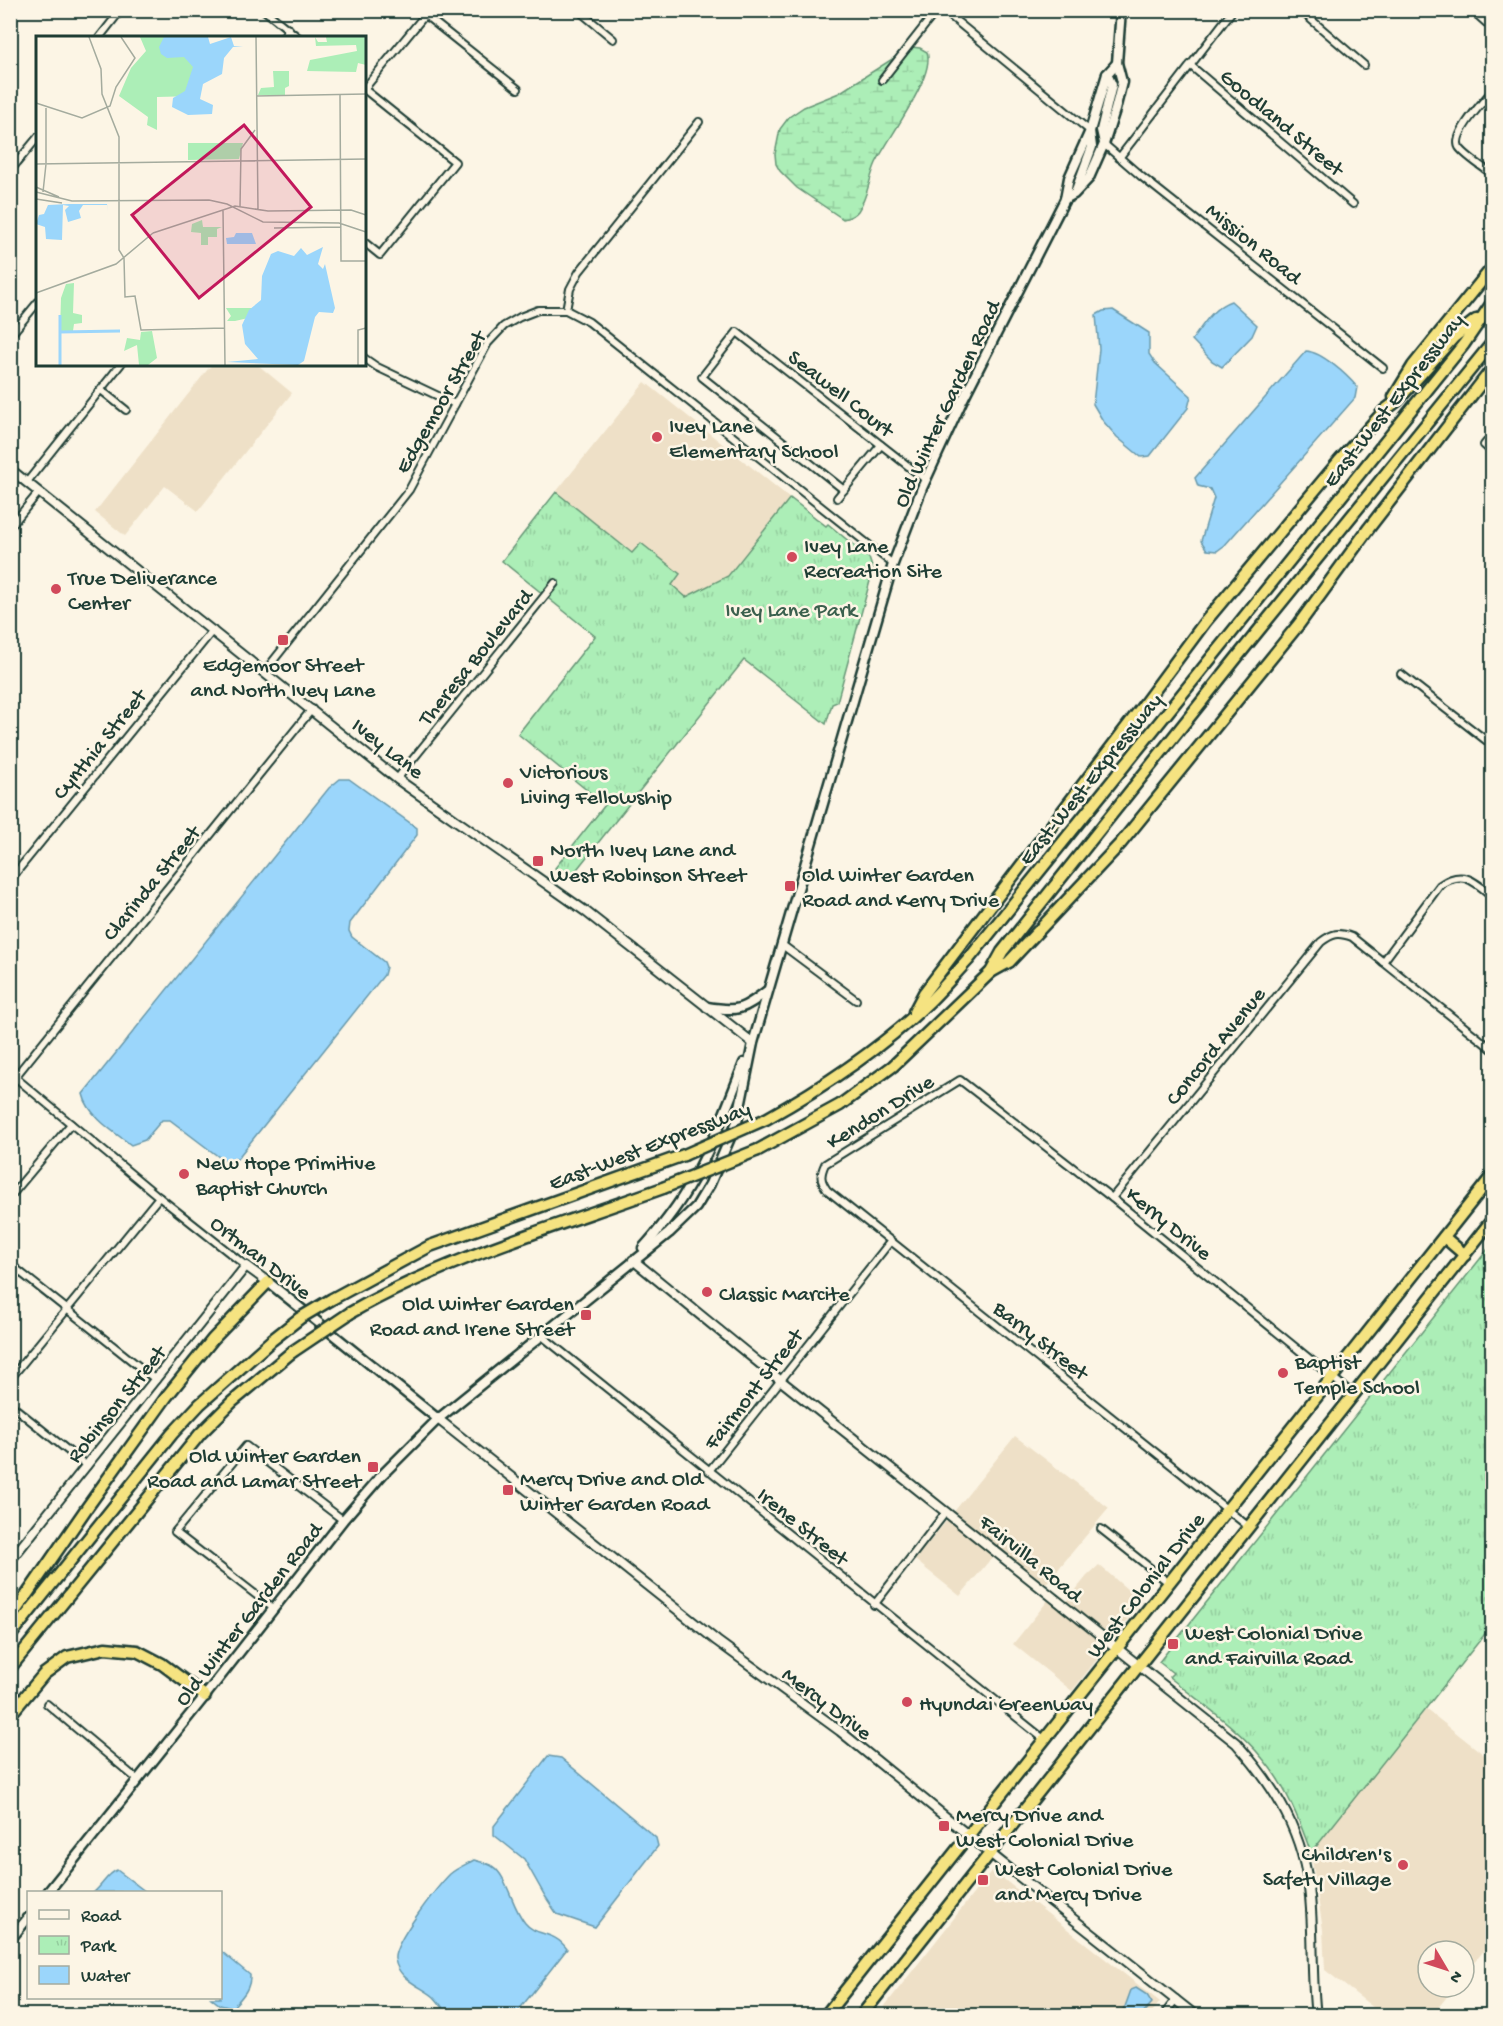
<svg xmlns="http://www.w3.org/2000/svg" width="1503" height="2026" viewBox="0 0 1503 2026" font-family="'Gochi Hand',sans-serif">
<style>
.built{fill:#eee0c7}
.wetland{fill:url(#wetland-marsh);stroke:#669676;stroke-width:1.5}
.park{fill:url(#park-tufts);stroke:#669676;stroke-width:1.5}
.water{fill:#9bd6fb;stroke:#6999ab;stroke-width:1.5}
.lines{fill:none;stroke-linecap:round;stroke-linejoin:round}
.minor-casing{stroke:#1f3d34;stroke-width:10}
.tertiary-casing{stroke:#1f3d34;stroke-width:12}
.secondary-casing{stroke:#1f3d34;stroke-width:13}
.trunk-casing{stroke:#1f3d34;stroke-width:15}
.motorway-casing{stroke:#1f3d34;stroke-width:15}
.minor{stroke:#fcf5e5;stroke-width:6}
.tertiary{stroke:#fcf5e5;stroke-width:8}
.secondary{stroke:#fcf5e5;stroke-width:8}
.trunk{stroke:#f5e381;stroke-width:10}
.motorway{stroke:#f5e381;stroke-width:10}
.motorway-bridge-casing{stroke:#1f3d34;stroke-width:15;stroke-linecap:butt}
.motorway-bridge{stroke:#f5e381;stroke-width:10}
.poi-dot{fill:#d1495b;stroke:#fcf5e5;stroke-width:2}
.labels{text-anchor:middle;stroke-width:5;stroke-linejoin:round;paint-order:stroke}
.street-label{font-size:22px;fill:#1f3d34;stroke:#fcf5e5}
.poi-label{font-size:22px;fill:#1f3d34;stroke:#fcf5e5;text-anchor:start}
.park-label{font-size:22px;fill:#3b604e;stroke:#fcf5e5}
.inset-river{fill:none;stroke:#9bd6fb;stroke-width:3}
.inset-road{fill:none;stroke:#a4ab9e;stroke-width:1.5}
.view{fill:#c2185b;fill-opacity:0.15;stroke:#c2185b;stroke-width:3}
.inset-edge{fill:none;stroke:#1f3d34;stroke-width:3}
</style>
<defs>
<pattern id="wetland-marsh" width="20" height="14" patternUnits="userSpaceOnUse" patternTransform="scale(1.5)"><rect width="20" height="14" fill="#aceeb7"/><path d="M1 5h8M5 5V1M11 12h8M15 12V8" fill="none" stroke="#94cd9e"/></pattern>
<pattern id="park-tufts" width="24" height="20" patternUnits="userSpaceOnUse" patternTransform="scale(1.5)"><rect width="24" height="20" fill="#aceeb7"/><path d="M3 7l-1-3M5 7V3M7 7l1-3M15 17l-1-3M17 17v-4M19 17l1-3" fill="none" stroke="#94cd9e"/></pattern>
</defs>
<rect width="100%" height="100%" fill="#fcf5e5"/>
<filter id="ink" filterUnits="userSpaceOnUse"><feTurbulence type="fractalNoise" baseFrequency=".0167" numOctaves="2"/><feDisplacementMap in="SourceGraphic" scale="12" xChannelSelector="R" yChannelSelector="G"/><feConvolveMatrix kernelMatrix="1 2 1 2 8 2 1 2 1" color-interpolation-filters="sRGB"/></filter>
<g filter="url(#ink)">
<!-- built -->
<g class="built">
<polygon points="212,364 258,365 292,393 198,511 165,486 125,536 95,512"/>
<polygon points="645,382 790,498 728,576 686,597 672,585 680,575 641,544 633,553 556,492"/>
<polygon points="1015,1436 1109,1508 1045,1585 1003,1551 989,1561 960,1596 915,1560"/>
<polygon points="1099,1565 1142,1602 1072,1691 1013,1644 1049,1599 1061,1608 1087,1576"/>
<polygon points="1426,1709 1492,1761 1492,1940 1464,1976 1464,1951 1428,1951 1428,1987 1455,1987 1432,2015 1383,2015 1325,1970 1323,1930 1311,1853"/>
<polygon points="992,1870 1160,2002 1149,2016 877,2016"/>
</g>
<!-- wetland -->
<path class="wetland" d="M911,47L920,48L927,52C936,76 887,139 876,163C869,178 868,197 858,211C854,216 849,218 843,219L797,188L780,171L776,164L775,154L780,129L789,117L804,107L839,93Z"/>
<!-- park -->
<g class="park">
<polygon points="556,492 632,553 641,543 680,574 672,585 686,597 728,576 790,498 826,526 828,524 869,558 873,570 837,702 832,704 826,724 744,660 570,878 555,868 605,805 518,734 595,636 502,561"/>
<path d="M1492,1244V1625L1311,1853C1299,1819 1286,1786 1263,1759C1237,1727 1201,1703 1169,1677L1173,1673L1159,1662Z"/>
</g>
<!-- water -->
<g class="water">
<path d="M1231,301L1257,325L1252,336L1222,367L1212,361L1192,340C1203,325 1213,307 1231,301Z"/>
<polygon points="1113,310 1149,333 1149,354 1155,363 1191,396 1188,408 1150,456 1141,457 1117,437 1103,421 1093,404 1099,349 1096,315 1103,311"/>
<path d="M1306,351C1322,352 1347,375 1357,387L1355,398L1225,545L1217,551L1207,550L1201,541L1214,498L1210,489L1198,486L1195,478Z"/>
<path d="M340,779H349L417,828V835L350,923L349,931L352,937L384,962L386,967L384,975L237,1159L223,1160L170,1120H162L145,1140L131,1145C114,1132 88,1116 83,1094L329,788Z"/>
<polygon points="548,1756 561,1758 656,1838 658,1846 595,1927 557,1914 545,1896 524,1859 494,1835 494,1826"/>
<path d="M474,1860C480,1862 487,1863 492,1866C508,1876 511,1906 525,1923C536,1937 554,1930 567,1949L515,2015H449C444,2010 439,2002 434,1997C421,1986 398,1980 395,1959C393,1943 438,1886 450,1874C457,1868 467,1864 474,1860Z"/>
<path d="M117,1870L146,1892H94C102,1886 108,1873 117,1870Z"/>
<path d="M221,1951L250,1975C251,1989 241,1998 232,2008L220,2005L211,1998H220Z"/>
<polygon points="1136,1988 1147,1995 1152,2003 1141,2015 1122,2015 1131,1990"/>
</g>
<g class="lines">
<!-- minor casing -->
<g class="minor-casing">
<g id="minor">
<polyline points="264,10 299,38"/>
<polyline points="578,10 613,39"/>
<polyline points="943,10 1090,131"/>
<polyline points="1300,10 1364,65"/>
<polyline points="1472,10 1492,28"/>
<polyline points="425,15 518,89"/>
<polyline points="99,38 121,10"/>
<polyline points="282,38 289,29"/>
<polyline points="1190,65 1353,204"/>
<polyline points="882,80 937,10"/>
<polyline points="364,89 455,162 380,255 364,242"/>
<polyline points="364,89 429,10"/>
<path d="M1492,91C1484,101 1452,134 1459,147C1464,155 1484,168 1492,174"/>
<polyline points="1104,144 1142,177 1383,368"/>
<polyline points="1119,158 1233,10"/>
<polyline points="10,171 38,137"/>
<polyline points="566,310 570,289 579,272 699,122"/>
<polyline points="10,336 38,302"/>
<polyline points="364,358 377,367 455,404"/>
<polyline points="101,390 126,410"/>
<polyline points="1492,435 1484,445 1492,452"/>
<polyline points="27,482 121,364"/>
<polyline points="844,490 702,377 737,332 926,480"/>
<polyline points="837,498 881,445"/>
<polyline points="10,527 39,492"/>
<polyline points="265,671 409,490 488,343 504,326 520,317 538,310 566,310 589,322 893,564"/>
<polyline points="1401,674 1492,745"/>
<polyline points="397,779 555,583"/>
<polyline points="10,880 213,630"/>
<polyline points="781,944 856,1000"/>
<path d="M1383,962L1440,885C1463,869 1474,881 1492,896"/>
<polyline points="10,1073 159,1197 246,1266"/>
<polyline points="15,1077 312,709"/>
<polyline points="10,1197 71,1124"/>
<path d="M1112,1198L1321,942C1333,933 1338,932 1352,937L1492,1049"/>
<polyline points="10,1264 156,1380"/>
<polyline points="542,1336 1045,1740"/>
<polyline points="10,1379 159,1197"/>
<polyline points="10,1404 87,1466"/>
<polyline points="709,1471 890,1242"/>
<path d="M1249,1527L827,1190C820,1180 820,1175 825,1164L960,1080L1112,1198L1354,1395"/>
<polyline points="1101,1529 1169,1583"/>
<polyline points="10,1543 19,1550"/>
<polyline points="874,1605 946,1512"/>
<polyline points="273,1608 175,1532 246,1446 343,1520"/>
<polyline points="47,1704 138,1780"/>
<polyline points="1163,2016 1176,1999"/>
</g>
</g>
<!-- tertiary casing -->
<g class="tertiary-casing">
<g id="tertiary">
<polyline points="10,469 397,779 585,911 753,1043"/>
<path d="M633,1260L780,1380L1236,1743C1277,1789 1304,1834 1310,1897C1314,1936 1311,1976 1316,2016"/>
<polyline points="438,1419 717,1641 840,1731 1001,1862 1196,2016"/>
<polyline points="10,1561 246,1266 268,1282"/>
</g>
</g>
<!-- secondary casing -->
<g class="secondary-casing">
<g id="secondary">
<polyline points="1104,143 1101,130 1112,85 1107,74"/>
<polyline points="1076,190 1092,147 1090,131"/>
<polyline points="1065,199 1074,194 1089,178 1104,144 1115,110 1122,82 1117,63 1121,10"/>
<path d="M707,1007C739,1012 742,1010 767,991"/>
<path d="M643,1248C658,1231 673,1213 685,1193C710,1153 727,1107 744,1063"/>
<polyline points="268,1282 438,1419"/>
<polyline points="48,1892 205,1696 343,1520 382,1475 438,1419 669,1233 696,1207 710,1184 737,1122 753,1043 893,564 922,488 962,401 1065,199 1069,178 1090,131 1107,74 1117,63"/>
<polyline points="10,1940 28,1918"/>
</g>
</g>
<!-- trunk casing -->
<g class="trunk-casing">
<g id="trunk">
<polyline points="1444,1237 1465,1255"/>
<polyline points="825,2016 1492,1176"/>
<polyline points="861,2016 1492,1220"/>
</g>
</g>
<!-- motorway casing -->
<g class="motorway-casing">
<g id="motorway">
<polyline points="1394,397 1413,366 1492,268"/>
<polyline points="991,972 1009,962 1121,843 1299,624 1369,528 1492,369"/>
<polyline points="914,1012 924,993 1142,707 1205,622 1340,460 1385,410 1397,401 1454,337 1476,320"/>
<path d="M766,1119C825,1086 882,1048 930,1001C943,988 955,974 968,960L1464,344L1492,303"/>
<polyline points="758,1150 840,1105 893,1066 991,972 1002,952 1242,651 1492,343"/>
<polyline points="332,1299 430,1246 684,1155"/>
<path d="M350,1313C448,1257 558,1226 663,1188"/>
<polyline points="10,1619 86,1509 167,1396 213,1339 268,1282"/>
<polyline points="10,1636 172,1434 200,1404 272,1340"/>
<polyline points="10,1668 200,1434 232,1402 292,1352"/>
<polyline points="10,1715 44,1674 67,1657 105,1648 137,1651 162,1664 205,1696"/>
</g>
</g>
<!-- minor -->
<use href="#minor" class="minor"/>
<!-- tertiary -->
<use href="#tertiary" class="tertiary"/>
<!-- secondary -->
<use href="#secondary" class="secondary"/>
<!-- trunk -->
<use href="#trunk" class="trunk"/>
<!-- motorway -->
<use href="#motorway" class="motorway"/>
<!-- motorway-bridge casing -->
<g class="motorway-bridge-casing">
<g id="motorway-bridge">
<polyline points="684,1155 766,1119"/>
<polyline points="663,1188 758,1150"/>
<polyline points="272,1340 300,1318 332,1299"/>
<polyline points="292,1352 350,1313"/>
</g>
</g>
<!-- motorway-bridge -->
<use href="#motorway-bridge" class="motorway-bridge"/>
</g>
</g>
<!-- markers -->
<g class="poi-dot">
<circle cx="657" cy="437" r="6"/>
<circle cx="792" cy="557" r="6"/>
<circle cx="56" cy="589" r="6"/>
<rect x="277" y="634" width="12" height="12" rx="3"/>
<circle cx="508" cy="783" r="6"/>
<rect x="532" y="855" width="12" height="12" rx="3"/>
<rect x="784" y="880" width="12" height="12" rx="3"/>
<circle cx="184" cy="1174" r="6"/>
<circle cx="707" cy="1292" r="6"/>
<rect x="580" y="1309" width="12" height="12" rx="3"/>
<circle cx="1283" cy="1373" r="6"/>
<rect x="367" y="1461" width="12" height="12" rx="3"/>
<rect x="502" y="1484" width="12" height="12" rx="3"/>
<rect x="1167" y="1638" width="12" height="12" rx="3"/>
<circle cx="907" cy="1702" r="6"/>
<rect x="938" y="1820" width="12" height="12" rx="3"/>
<circle cx="1403" cy="1865" r="6"/>
<rect x="977" y="1874" width="12" height="12" rx="3"/>
</g>
<g class="labels">
<!-- street labels -->
<g class="street-label">
<text transform="translate(1283 121) rotate(40)" y="8">Goodland Street</text>
<text transform="translate(1255 242) rotate(39)" y="8">Mission Road</text>
<text transform="translate(842 392) rotate(38)" y="8">Seawell Court</text>
<text transform="translate(1392 399) rotate(-52)" y="8">East-West Expressway</text>
<text transform="translate(439 401) rotate(-60)" y="8">Edgemoor Street</text>
<text transform="translate(945 403) rotate(-65)" y="8">Old Winter Garden Road</text>
<text transform="translate(474 656) rotate(-51)" y="8">Theresa Boulevard</text>
<text transform="translate(98 743) rotate(-51)" y="8">Cynthia Street</text>
<text transform="translate(389 747) rotate(38)" y="8">Ivey Lane</text>
<text transform="translate(1089 778) rotate(-51)" y="8">East-West Expressway</text>
<text transform="translate(150 882) rotate(-51)" y="8">Clarinda Street</text>
<text transform="translate(1214 1045) rotate(-51)" y="8">Concord Avenue</text>
<text transform="translate(879 1110) rotate(-32)" y="8">Kendon Drive</text>
<text transform="translate(649 1144) rotate(-21)" y="8">East-West Expressway</text>
<text transform="translate(1170 1222) rotate(39)" y="8">Kerry Drive</text>
<text transform="translate(262 1256) rotate(38)" y="8">Ortman Drive</text>
<text transform="translate(1042 1339) rotate(38)" y="8">Barry Street</text>
<text transform="translate(752 1388) rotate(-52)" y="8">Fairmont Street</text>
<text transform="translate(115 1403) rotate(-51)" y="8">Robinson Street</text>
<text transform="translate(804 1525) rotate(39)" y="8">Irene Street</text>
<text transform="translate(1032 1557) rotate(39)" y="8">Fairvilla Road</text>
<text transform="translate(1144 1584) rotate(-52)" y="8">West Colonial Drive</text>
<text transform="translate(247 1613) rotate(-52)" y="8">Old Winter Garden Road</text>
<text transform="translate(828 1702) rotate(37)" y="8">Mercy Drive</text>
</g>
<!-- poi labels -->
<g class="poi-label">
<text x="669" y="432">Ivey Lane<tspan x="669" dy="25">Elementary School</tspan></text>
<text x="804" y="552">Ivey Lane<tspan x="804" dy="25">Recreation Site</tspan></text>
<text x="68" y="584">True Deliverance<tspan x="68" dy="25">Center</tspan></text>
<text x="283" y="671" text-anchor="middle">Edgemoor Street<tspan x="283" dy="25">and North Ivey Lane</tspan></text>
<text x="520" y="778">Victorious<tspan x="520" dy="25">Living Fellowship</tspan></text>
<text x="550" y="856">North Ivey Lane and<tspan x="550" dy="25">West Robinson Street</tspan></text>
<text x="802" y="881">Old Winter Garden<tspan x="802" dy="25">Road and Kerry Drive</tspan></text>
<text x="196" y="1169">New Hope Primitive<tspan x="196" dy="25">Baptist Church</tspan></text>
<text x="719" y="1300">Classic Marcite</text>
<text x="574" y="1310" text-anchor="end">Old Winter Garden<tspan x="574" dy="25">Road and Irene Street</tspan></text>
<text x="1295" y="1368">Baptist<tspan x="1295" dy="25">Temple School</tspan></text>
<text x="361" y="1462" text-anchor="end">Old Winter Garden<tspan x="361" dy="25">Road and Lamar Street</tspan></text>
<text x="520" y="1485">Mercy Drive and Old<tspan x="520" dy="25">Winter Garden Road</tspan></text>
<text x="1185" y="1639">West Colonial Drive<tspan x="1185" dy="25">and Fairvilla Road</tspan></text>
<text x="919" y="1710">Hyundai Greenway</text>
<text x="956" y="1821">Mercy Drive and<tspan x="956" dy="25">West Colonial Drive</tspan></text>
<text x="1391" y="1860" text-anchor="end">Children's<tspan x="1391" dy="25">Safety Village</tspan></text>
<text x="995" y="1875">West Colonial Drive<tspan x="995" dy="25">and Mercy Drive</tspan></text>
</g>
<!-- park labels -->
<g class="park-label">
<text x="791" y="616">Ivey Lane Park</text>
</g>
</g>
<!-- overview -->
<g transform="translate(36 36)">
<rect width="330" height="330" fill="#fcf5e5"/>
<path d="M190,272H256L199,285H191L195,280Z" fill="#aceeb7"/>
<path d="M38,247L37,277L46,279V287L38,288L37,295L24,296L25,262L30,248Z" fill="#aceeb7"/>
<path d="M279,1L282,6H291L290,1H330V29L322,27L320,36L271,35L274,24L321,15L320,9L280,10ZM116,295L121,322L112,329H103L101,309L88,315L91,302L104,304L105,296Z" fill="#aceeb7"/>
<path d="M104,1H159V60L121,61V94L111,89L112,81L83,60L95,32L110,15ZM237,35H253V50L249,52V59H222L225,52L238,51ZM152,107H207L203,123L152,124ZM166,184L167,191H186L181,193V201H172V209H165V197L155,196L156,188Z" fill="#aceeb7"/>
<path d="M128,1H172L174,8L195,1L198,10H207L197,11L188,22L186,38L167,48L164,63L177,69L176,78L152,79L136,71L137,62L149,55L157,31L148,21L131,22L125,18L123,11ZM33,168H71L72,176L71,169H47L43,175L45,182L32,186L29,174L33,170L27,169L26,204L10,203L9,191L0,188L3,179L8,178L12,169ZM200,197H216L220,208H191L190,202L198,201ZM287,211L282,228L287,233L289,228L299,272L297,277L283,276L279,281L268,325L262,329L191,326L222,323L209,308L206,289L213,274L225,264L226,240L235,218L242,215L258,220L265,212L271,219Z" fill="#9bd6fb"/>
<path class="inset-river" d="M24,279V329M24,296L84,295"/>
<path class="inset-road" d="M53,1L65,33L66,58L83,101V173M220,1L222,174M304,59L305,225H330M220,60L330,58M0,67L46,82L74,70L80,51L99,22L85,1M10,72V127M0,128L330,123M0,151L23,161M0,156L36,165L173,164L191,168L227,186L303,187L330,196M7,156L10,128M0,163L26,167M83,171V214L88,222M204,171L205,113L219,94M187,174L189,329M238,192L305,191M117,197L199,170L232,175L315,174L330,179M88,222L89,261L99,260L105,294L189,292M0,257L80,228L117,197M322,329V294L330,292"/>
<path class="view" d="M208,89L275,171L163,262L96,179Z"/>
<rect width="330" height="330" class="inset-edge"/>
</g>
<!-- margin -->
<rect width="1503" height="2026" fill="none" stroke="#fcf5e5" stroke-width="36"/>
<rect x="18" y="18" width="1467" height="1990" fill="none" stroke="#1f3d34" stroke-width="2" filter="url(#ink)"/>
<!-- legend -->
<rect x="27" y="1891" width="195" height="108" fill="#fcf5e5" stroke="#a4ab9e" stroke-width="1.5"/>
<rect x="39" y="1910" width="30" height="9" fill="#fcf5e5" stroke="#a4ab9e" stroke-width="1.5"/>
<text x="81" y="1921" font-size="18" fill="#1f3d34">Road</text>
<rect x="39" y="1936" width="30" height="18" fill="url(#park-tufts)" stroke="#a4ab9e" stroke-width="1.5"/>
<text x="81" y="1951" font-size="18" fill="#1f3d34">Park</text>
<rect x="39" y="1966" width="30" height="18" fill="#9bd6fb" stroke="#a4ab9e" stroke-width="1.5"/>
<text x="81" y="1981" font-size="18" fill="#1f3d34">Water</text>
<!-- north arrow -->
<g transform="translate(1446 1969) rotate(129)"><circle r="28" fill="#fcf5e5" stroke="#a4ab9e" stroke-width="1.5"/>
<path d="M0-4.5L10 22L0 15L-10 22Z" fill="#d1495b"/>
<text y="-9" font-size="16" font-weight="bold" text-anchor="middle" fill="#1f3d34">N</text>
</g>
</svg>
